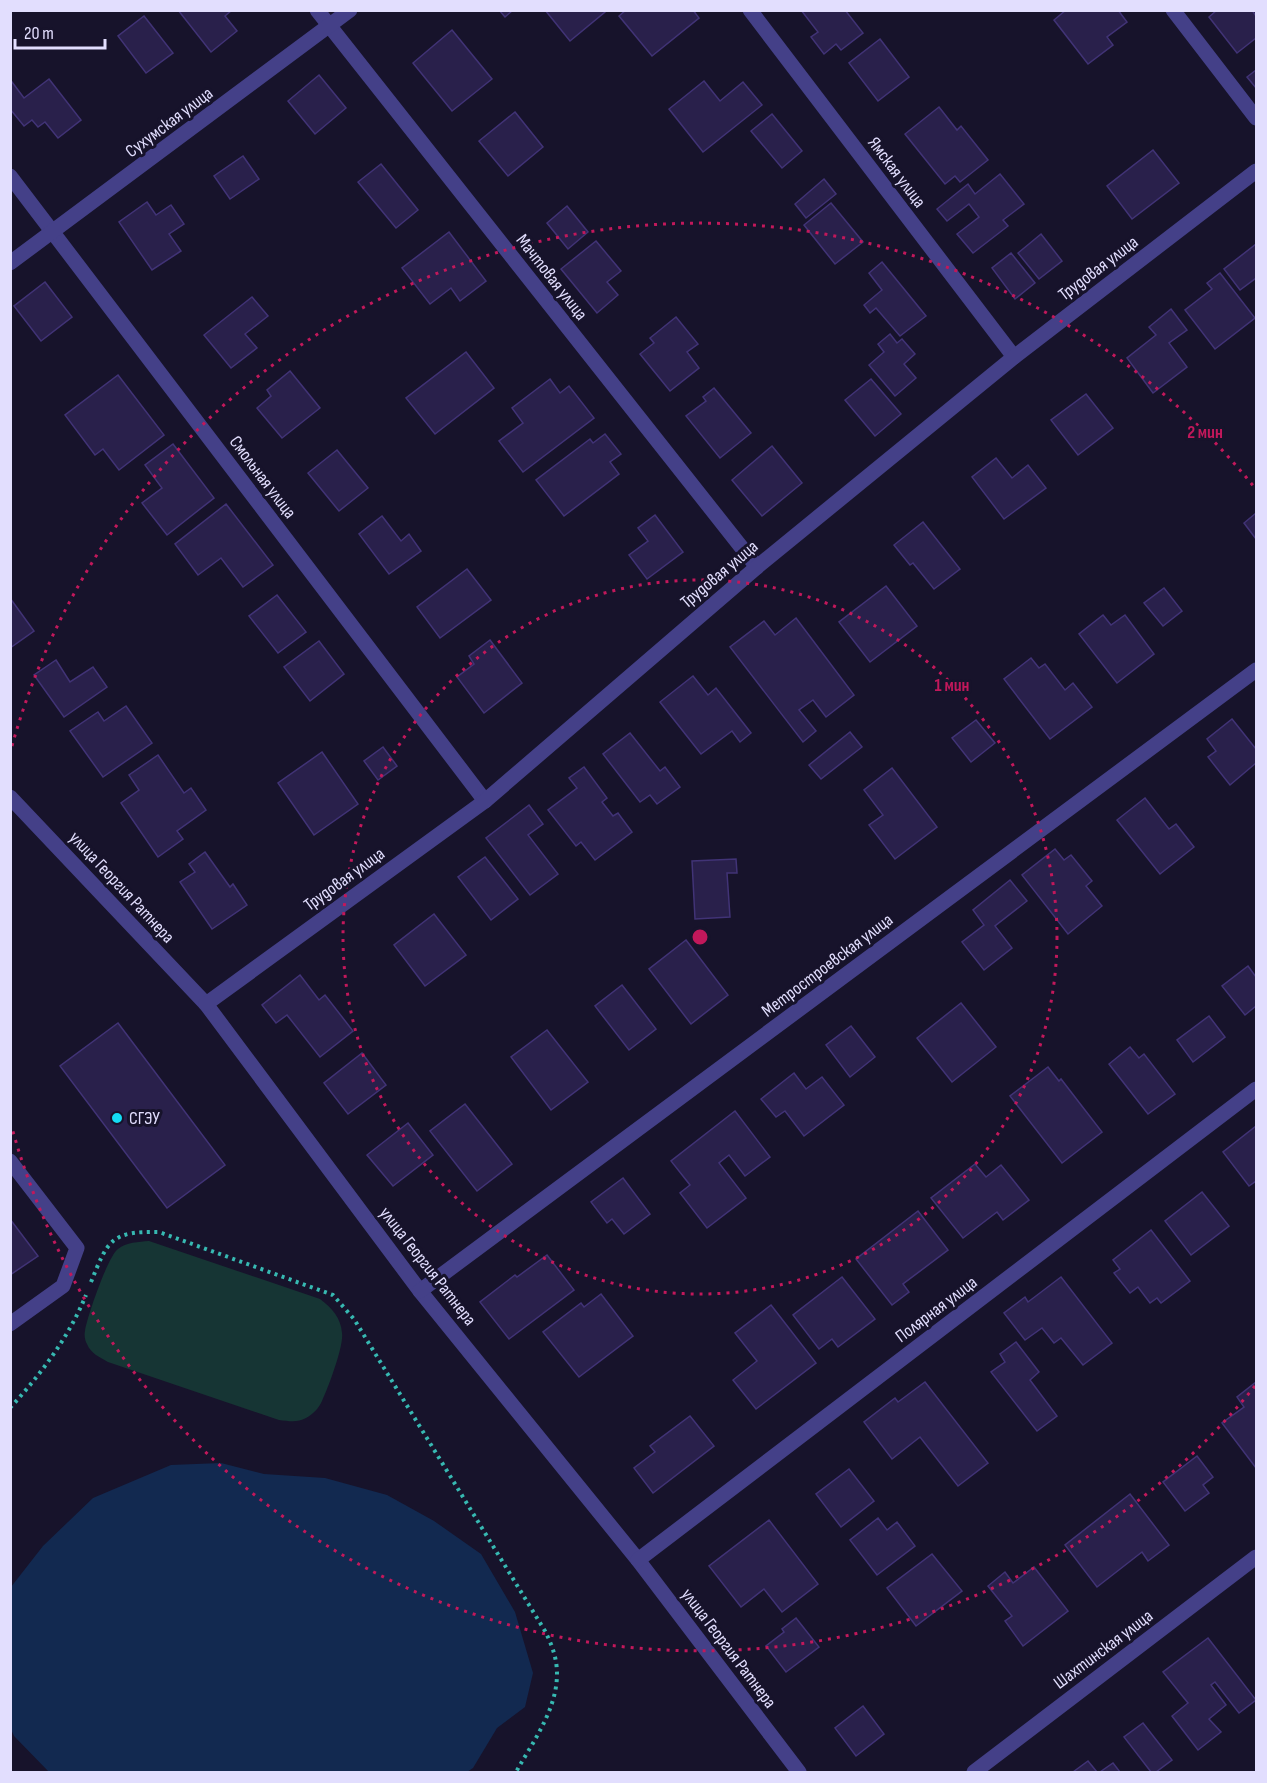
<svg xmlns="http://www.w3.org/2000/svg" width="1267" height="1783" viewBox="0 0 1267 1783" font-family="'Sofia Sans Condensed',sans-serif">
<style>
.green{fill:#163534}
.water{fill:#122950}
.building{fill:#29204b;stroke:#413376;stroke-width:1.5}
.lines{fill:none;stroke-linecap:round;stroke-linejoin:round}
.path{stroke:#37b9b2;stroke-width:4;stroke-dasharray:3 4.5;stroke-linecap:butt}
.minor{stroke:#444088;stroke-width:15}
.ring{fill:none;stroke:#c2185b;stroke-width:3;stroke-dasharray:3 6}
.poi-dot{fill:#14dcf4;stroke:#17132b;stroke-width:2}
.labels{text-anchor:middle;stroke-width:6;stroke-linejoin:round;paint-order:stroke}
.street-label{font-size:18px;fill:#e2defe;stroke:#17132b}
.poi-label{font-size:18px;fill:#e2defe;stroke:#17132b;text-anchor:start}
.centre{fill:#c2185b;stroke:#17132b;stroke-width:3}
.ring-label{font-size:18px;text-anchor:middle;font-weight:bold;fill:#c2185b;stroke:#17132b;stroke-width:6;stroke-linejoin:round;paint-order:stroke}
</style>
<rect width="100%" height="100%" fill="#17132b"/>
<!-- green -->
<path class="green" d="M149,1241L320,1299C332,1308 341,1318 342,1333C344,1346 328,1388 322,1401C319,1408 313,1414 306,1418C297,1423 289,1421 279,1420L108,1362C100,1357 91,1354 87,1344C85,1341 84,1335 85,1331C87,1317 108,1256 118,1249C126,1242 139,1242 149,1241Z"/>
<!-- water -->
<polygon class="water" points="221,1463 264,1474 325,1478 387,1495 434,1521 481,1554 515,1612 533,1673 525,1707 497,1728 473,1768 467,1772 49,1772 14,1736 10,1727 11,1587 43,1546 93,1498 171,1465"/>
<!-- building -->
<g class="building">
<polygon points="178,10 232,10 225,16 237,31 211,52"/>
<polygon points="499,10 513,10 505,17"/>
<polygon points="545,10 604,10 605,12 570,41"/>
<polygon points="626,10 693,10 699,18 652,56 619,16"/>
<polygon points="801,10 845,10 863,33 841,50 836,44 824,54 811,37 818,32"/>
<polygon points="1066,10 1118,10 1127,22 1107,37 1113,45 1088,64 1054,20"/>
<polygon points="1217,10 1252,10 1256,16 1256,38 1237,53 1209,17"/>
<polygon points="144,16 173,53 146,73 118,36"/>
<polygon points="452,30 492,79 452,111 413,63"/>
<polygon points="880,39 909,77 878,101 849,63"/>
<polygon points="1256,70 1256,88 1247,77"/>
<polygon points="319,75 346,108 315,134 288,101"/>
<polygon points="49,79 81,120 58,138 45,122 38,127 32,120 24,126 10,109 10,83 12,82 24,98"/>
<polygon points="704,81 720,101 743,82 762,105 703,152 669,109"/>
<polygon points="939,107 957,130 961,126 988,160 960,182 955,176 945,184 905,134"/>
<polygon points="515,112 543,147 508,176 479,141"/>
<polygon points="772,114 802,151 782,168 751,131"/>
<polygon points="1153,150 1179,183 1132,219 1107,186"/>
<polygon points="243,156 259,179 230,199 214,176"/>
<polygon points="381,164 418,210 396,228 358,182"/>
<polygon points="1000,174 1024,204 1003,220 1008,226 973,253 957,234 979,217 969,204 947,221 937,209 968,184 975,194"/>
<polygon points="824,179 836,194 806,218 795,204"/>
<polygon points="147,202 156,215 171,205 184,224 169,234 181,251 152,270 119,222"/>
<polygon points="831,203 863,242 835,264 804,225"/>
<polygon points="567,206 588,232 568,249 547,223"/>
<polygon points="449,232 486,281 460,301 451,288 430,304 402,268"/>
<polygon points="1041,234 1062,261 1039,279 1018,253"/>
<polygon points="596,241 621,271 607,282 618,295 597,313 561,269"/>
<polygon points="1256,244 1256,278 1240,290 1224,269"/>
<polygon points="1011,253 1035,283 1015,299 992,268"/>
<polygon points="882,262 926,316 900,336 876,308 870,313 864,305 882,290 869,273"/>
<polygon points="1220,273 1255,318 1215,349 1185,310 1212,289 1207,283"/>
<polygon points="45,282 72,317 41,341 14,306"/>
<polygon points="252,297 268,316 245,334 257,348 231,368 204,335"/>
<polygon points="1171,309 1187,330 1169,343 1187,367 1153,393 1127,358 1156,335 1149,327"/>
<polygon points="676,317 698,344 687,352 699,368 670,391 640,354 654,343 650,338"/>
<polygon points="890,334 897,343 902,339 915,354 904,364 916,378 895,396 869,365 884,352 878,344"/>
<polygon points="466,352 494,388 435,434 406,398"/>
<polygon points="290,371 320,408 282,438 257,408 271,396 267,390"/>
<polygon points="118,375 164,435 119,470 103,449 95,455 65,415"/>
<polygon points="550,379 560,393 569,386 594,418 523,472 499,441 523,423 512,408"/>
<polygon points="871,379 901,414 875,436 845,400"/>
<polygon points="714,388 751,433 720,458 686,416 706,401 703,397"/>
<polygon points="1086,394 1113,428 1078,455 1051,420"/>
<polygon points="605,434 621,454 610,462 619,474 564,516 536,480 590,439 593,443"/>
<polygon points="173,444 214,498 167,535 142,503 162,488 145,465"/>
<polygon points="772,446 802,483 762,516 732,480"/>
<polygon points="337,450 368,488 339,511 308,473"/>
<polygon points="996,458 1012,478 1028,465 1046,488 1004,519 972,477"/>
<polygon points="226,504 273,565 243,587 221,558 198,575 175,544"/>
<polygon points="1256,513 1256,539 1244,523"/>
<polygon points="655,515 683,552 647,579 629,555 648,541 638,528"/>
<polygon points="382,516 401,541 409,534 421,551 389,574 359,534"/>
<polygon points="923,522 960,569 934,589 913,563 910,565 894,545"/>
<polygon points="467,569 491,600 440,638 417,607"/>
<polygon points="886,586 917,626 870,662 839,622"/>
<polygon points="1164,588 1182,611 1163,626 1144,603"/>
<polygon points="277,595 306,632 278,653 249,616"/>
<polygon points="10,598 34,631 10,648"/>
<polygon points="1103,615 1111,625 1125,615 1154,654 1117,683 1079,634"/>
<polygon points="796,618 854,695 826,717 813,700 799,710 816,731 803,742 730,647 764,621 775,635"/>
<polygon points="490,640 522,683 484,713 457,677 474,664 469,656"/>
<polygon points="319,641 344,674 310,701 284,667"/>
<polygon points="1031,658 1039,668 1045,664 1065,690 1073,683 1092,707 1050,739 1004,679"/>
<polygon points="56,660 70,682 93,667 107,687 64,717 34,675"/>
<polygon points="693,676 708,695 716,688 751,733 740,742 732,731 701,754 660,702"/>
<polygon points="126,706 152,743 103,777 70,731 98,712 104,721"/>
<polygon points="1232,719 1256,749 1256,763 1230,785 1208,757 1216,751 1207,739"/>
<polygon points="976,720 995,743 971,762 952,738"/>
<polygon points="850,732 862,747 821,779 809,765"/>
<polygon points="630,733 660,771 665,767 680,787 657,804 650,795 640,802 603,754"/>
<polygon points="383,747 397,766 378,780 364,761"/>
<polygon points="322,752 358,804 314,835 278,783"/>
<polygon points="158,755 184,793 191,788 206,810 177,831 183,839 158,857 121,803 139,790 129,775"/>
<polygon points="584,767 607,798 602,802 613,816 618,813 632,832 595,860 581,842 576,846 548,810 577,788 569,778"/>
<polygon points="892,768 937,827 895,859 869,825 883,815 864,790"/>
<polygon points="1145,798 1169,829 1176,824 1194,847 1160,874 1117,820"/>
<polygon points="529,805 543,824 528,835 558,874 530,895 486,838"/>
<polygon points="1055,849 1064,860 1071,855 1092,881 1086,886 1102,906 1068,934 1022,875"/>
<polygon points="205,852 230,887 233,884 247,905 212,929 180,882 195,872 189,864"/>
<polygon points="485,857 518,899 491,920 458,877"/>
<polygon points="736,859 737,873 727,873 730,917 695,919 692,861"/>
<polygon points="1010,880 1027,901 995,926 1012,948 984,970 962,942 984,925 973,910"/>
<polygon points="434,914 466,955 425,986 394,945"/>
<polygon points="686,940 728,995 691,1024 649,969"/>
<polygon points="1248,966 1256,977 1256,1006 1245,1015 1222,986"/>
<polygon points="300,975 319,1000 325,995 353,1031 320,1057 287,1015 276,1023 262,1005"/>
<polygon points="622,985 656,1029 629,1050 595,1006"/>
<polygon points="961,1003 996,1047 952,1082 917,1038"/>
<polygon points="1209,1016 1225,1037 1193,1062 1177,1040"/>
<polygon points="118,1023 225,1165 167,1208 60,1066"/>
<polygon points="851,1026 875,1057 850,1077 826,1045"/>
<polygon points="547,1030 588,1082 551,1110 511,1057"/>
<polygon points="1130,1047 1139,1058 1144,1054 1175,1094 1148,1114 1109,1064"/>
<polygon points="362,1053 386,1085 348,1114 324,1083"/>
<polygon points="1048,1067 1059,1081 1061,1079 1102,1132 1062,1163 1010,1096"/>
<polygon points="794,1073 806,1089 822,1077 844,1105 804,1136 785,1111 776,1117 761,1099"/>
<polygon points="465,1104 512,1164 477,1191 430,1131"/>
<polygon points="735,1111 770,1157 745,1176 729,1155 719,1163 746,1198 707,1228 680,1193 690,1185 671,1161"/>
<polygon points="408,1123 433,1155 393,1186 367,1155"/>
<polygon points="1256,1126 1256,1181 1249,1186 1223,1152"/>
<polygon points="975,1164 986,1177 1001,1165 1029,1200 1003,1220 997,1212 963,1238 931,1198"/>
<polygon points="623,1178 650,1214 624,1234 612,1219 607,1223 591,1202"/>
<polygon points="1202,1192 1229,1226 1191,1255 1165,1221"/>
<polygon points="918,1211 948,1250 903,1284 909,1292 892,1305 856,1259"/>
<polygon points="10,1219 38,1256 10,1275"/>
<polygon points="1151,1230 1190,1281 1161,1303 1157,1298 1150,1303 1138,1287 1130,1293 1114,1273 1120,1269 1113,1260"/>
<polygon points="547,1255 574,1290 509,1339 480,1302 515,1275 517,1277"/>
<polygon points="842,1277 875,1319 838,1347 832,1339 819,1349 793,1315"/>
<polygon points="1061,1277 1112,1343 1083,1365 1061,1338 1054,1343 1042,1328 1025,1340 1004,1313 1025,1297 1028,1302"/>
<polygon points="601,1294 633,1336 579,1377 543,1332 581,1303 584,1307"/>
<polygon points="771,1305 816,1363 756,1409 733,1380 757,1361 735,1333"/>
<polygon points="1016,1342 1039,1372 1030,1380 1057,1416 1037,1431 991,1372 1005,1362 1000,1354"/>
<polygon points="925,1382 988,1463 958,1486 920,1437 892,1459 864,1422 895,1398 898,1402"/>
<polygon points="1256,1382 1256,1468 1222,1423 1244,1407 1237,1397"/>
<polygon points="690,1416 714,1446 653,1493 634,1468 655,1452 650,1446"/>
<polygon points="1197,1456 1213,1477 1203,1485 1209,1493 1185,1511 1163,1482"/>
<polygon points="849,1469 874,1501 841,1527 816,1494"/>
<polygon points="1130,1494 1169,1545 1148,1561 1142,1552 1097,1587 1065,1545"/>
<polygon points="878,1518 887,1530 897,1522 915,1546 877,1575 850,1540"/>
<polygon points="769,1520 818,1584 782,1612 764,1589 741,1607 709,1566"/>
<polygon points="932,1554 962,1591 916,1626 887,1588"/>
<polygon points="1034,1567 1068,1611 1023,1646 1005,1621 1012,1616 988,1586 1005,1572 1013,1583"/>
<polygon points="796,1618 819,1647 786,1672 766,1646 784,1632 782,1629"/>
<polygon points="1208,1638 1256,1700 1239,1713 1215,1682 1211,1685 1226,1705 1209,1719 1221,1732 1198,1750 1172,1716 1188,1703 1163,1672"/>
<polygon points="863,1706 884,1734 856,1756 835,1728"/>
<polygon points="1143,1723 1172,1760 1156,1772 1151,1772 1124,1737"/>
<polygon points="1088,1761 1097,1772 1073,1772"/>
<polygon points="1113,1763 1120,1772 1100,1772"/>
</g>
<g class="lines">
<!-- path -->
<g class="path">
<path d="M91,1282C108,1240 111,1231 159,1232L333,1295L354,1319L545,1631C549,1639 553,1648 555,1657C565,1699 535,1738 516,1772"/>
<path d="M10,1408C41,1374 69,1337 86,1295"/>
</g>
<!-- minor -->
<g class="minor">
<polyline points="317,10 757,567"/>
<polyline points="750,10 1014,357"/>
<polyline points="1173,10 1256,118"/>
<polyline points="10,176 485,801"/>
<polyline points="10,263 350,10"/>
<polyline points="10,797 206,1004 420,1291 638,1560 799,1772"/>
<polyline points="206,1004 485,801 757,567 1014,357 1256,171"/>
<polyline points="10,1161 77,1248 63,1286 10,1324"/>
<polyline points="420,1291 1256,670"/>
<polyline points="638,1560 1256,1089"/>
<polyline points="974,1772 1256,1557"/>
</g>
</g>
<!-- distance rings -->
<g class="ring">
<circle cx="700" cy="937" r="357"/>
<path d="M1255 1386A714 714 0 0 1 12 1128M12 746A714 714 0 0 1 1255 488"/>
</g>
<!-- markers -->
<circle class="poi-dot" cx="117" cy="1118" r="6"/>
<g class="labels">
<!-- street labels -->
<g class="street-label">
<text transform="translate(169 122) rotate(-37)" y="6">Сухумская улица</text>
<text transform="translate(897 172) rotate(53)" y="6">Ямская улица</text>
<text transform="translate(1098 268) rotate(-37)" y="6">Трудовая улица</text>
<text transform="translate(552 277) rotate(52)" y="6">Мачтовая улица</text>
<text transform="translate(263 477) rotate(53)" y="6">Смольная улица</text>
<text transform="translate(719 574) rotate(-40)" y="6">Трудовая улица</text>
<text transform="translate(344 879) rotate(-36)" y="6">Трудовая улица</text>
<text transform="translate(122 887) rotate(47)" y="6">улица Георгия Ратнера</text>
<text transform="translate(827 965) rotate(-37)" y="6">Метростроевская улица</text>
<text transform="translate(428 1266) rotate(52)" y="6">улица Георгия Ратнера</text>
<text transform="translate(936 1309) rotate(-37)" y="6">Полярная улица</text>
<text transform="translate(729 1648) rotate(53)" y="6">улица Георгия Ратнера</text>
<text transform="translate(1103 1649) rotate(-37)" y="6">Шахтинская улица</text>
</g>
<!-- poi labels -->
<g class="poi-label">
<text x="129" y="1124">СГЭУ</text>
</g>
</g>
<circle cx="700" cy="937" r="9" class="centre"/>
<g class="ring-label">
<text x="1205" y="438">2 мин</text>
<text x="952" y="691">1 мин</text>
</g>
<!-- border -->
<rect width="1267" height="1783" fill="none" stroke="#e2defe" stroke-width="24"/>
<!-- scale -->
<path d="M15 39v9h90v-9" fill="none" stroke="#e2defe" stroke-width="3"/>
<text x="24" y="39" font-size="18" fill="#e2defe" stroke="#17132b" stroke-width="4.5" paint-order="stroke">20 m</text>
</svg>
